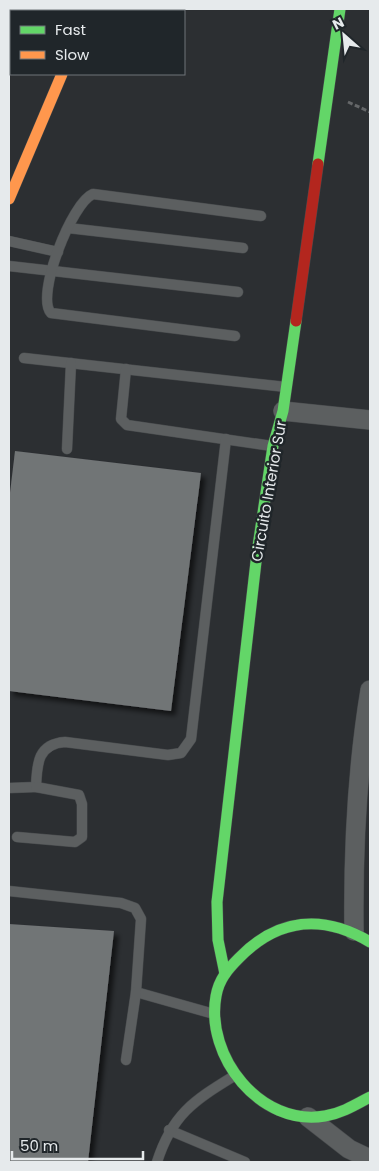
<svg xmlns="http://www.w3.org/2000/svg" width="379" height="1171" viewBox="0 0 379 1171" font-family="Poppins,sans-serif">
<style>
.building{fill:#717476;filter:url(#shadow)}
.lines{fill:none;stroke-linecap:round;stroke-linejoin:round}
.lane-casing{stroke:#474a4c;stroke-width:11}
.street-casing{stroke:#474a4c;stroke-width:20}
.fast-casing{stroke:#474a4c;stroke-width:12}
.slow-casing{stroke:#474a4c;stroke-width:12}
.jam-casing{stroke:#474a4c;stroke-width:12}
.path{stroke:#656769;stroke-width:3;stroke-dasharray:5 2.5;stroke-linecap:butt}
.lane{stroke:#5c5f60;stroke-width:10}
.street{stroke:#5c5f60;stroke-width:19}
.fast{stroke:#63d668;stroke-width:11}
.slow{stroke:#ff974d;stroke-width:11}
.jam{stroke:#b3261e;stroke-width:11}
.labels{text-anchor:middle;stroke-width:5;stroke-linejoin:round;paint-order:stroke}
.street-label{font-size:15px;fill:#e6eaec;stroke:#20262a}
</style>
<defs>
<filter id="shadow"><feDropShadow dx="4.5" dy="4.5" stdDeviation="2.5" flood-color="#0009"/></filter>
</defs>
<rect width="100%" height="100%" fill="#2c2f32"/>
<!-- building -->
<g class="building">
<polygon points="15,451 201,473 171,711 9,691 9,501"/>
<polygon points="9,924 114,931 88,1162 9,1162"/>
</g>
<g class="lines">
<!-- lane casing -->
<g class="lane-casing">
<g id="lane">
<polyline points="68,228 243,248"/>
<polyline points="9,241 58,252"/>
<polyline points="9,266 238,292"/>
<path d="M235,336L51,313C35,296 72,202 93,194L261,216"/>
<polyline points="24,358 286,387"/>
<polyline points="126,369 121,419 127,425 272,446"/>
<polyline points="67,449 71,363"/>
<path d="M9,788L36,787C37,765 37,744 65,742L168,755L181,753L191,739L226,439"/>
<polyline points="17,837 75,842 82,837 82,804 79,795 36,787"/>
<polyline points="9,891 121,903 135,908 141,919 136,992 214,1014"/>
<polyline points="126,1060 136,992"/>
<polyline points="169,1130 245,1162"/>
<path d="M157,1162C172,1115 193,1101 234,1076"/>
</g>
</g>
<!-- street casing -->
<g class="street-casing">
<g id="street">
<polyline points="283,411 370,420"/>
<path d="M354,931C353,851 357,769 370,690"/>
<polyline points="308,1117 349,1149 370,1159"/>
</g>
</g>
<!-- fast casing -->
<g class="fast-casing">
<g id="fast">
<polyline points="89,11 91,9"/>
<polyline points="318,164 340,9"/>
<path d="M370,942C323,914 278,918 239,958C228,969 219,979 216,996C205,1056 260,1127 325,1116C342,1113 355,1105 370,1097"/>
<polyline points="225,974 218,940 217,902 257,553 273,446 283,411 296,321"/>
</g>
</g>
<!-- slow casing -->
<g class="slow-casing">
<polyline id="slow" points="9,199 62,74"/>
</g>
<!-- jam casing -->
<g class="jam-casing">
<polyline id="jam" points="296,321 318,164"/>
</g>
<!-- path -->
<polyline class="path" points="348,102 370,112"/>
<!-- lane -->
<use href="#lane" class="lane"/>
<!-- street -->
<use href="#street" class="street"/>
<!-- fast -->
<use href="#fast" class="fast"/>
<!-- slow -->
<use href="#slow" class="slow"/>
<!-- jam -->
<use href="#jam" class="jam"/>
</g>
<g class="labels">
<!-- street labels -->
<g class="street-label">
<text transform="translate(269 491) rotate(-80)" y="5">Circuito Interior Sur</text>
</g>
</g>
<!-- border -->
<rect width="379" height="1171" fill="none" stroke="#e6eaec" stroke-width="20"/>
<!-- legend -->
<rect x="10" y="10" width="175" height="65" fill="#20262a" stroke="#6f7478"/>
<rect x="20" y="26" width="25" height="8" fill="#63d668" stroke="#6f7478"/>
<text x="55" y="35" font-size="15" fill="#e6eaec">Fast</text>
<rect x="20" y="51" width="25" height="8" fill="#ff974d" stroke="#6f7478"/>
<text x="55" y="60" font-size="15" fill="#e6eaec">Slow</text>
<!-- north arrow -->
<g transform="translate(344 35) rotate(333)" stroke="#20262a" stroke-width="4" paint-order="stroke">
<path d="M0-4L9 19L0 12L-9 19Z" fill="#e6eaec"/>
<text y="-8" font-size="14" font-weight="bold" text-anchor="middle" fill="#e6eaec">N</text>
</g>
<!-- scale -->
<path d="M12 1151v8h131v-8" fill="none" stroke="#e6eaec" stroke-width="2.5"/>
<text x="20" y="1151" font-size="15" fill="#e6eaec" stroke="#20262a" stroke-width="4" paint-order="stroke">50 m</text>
</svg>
